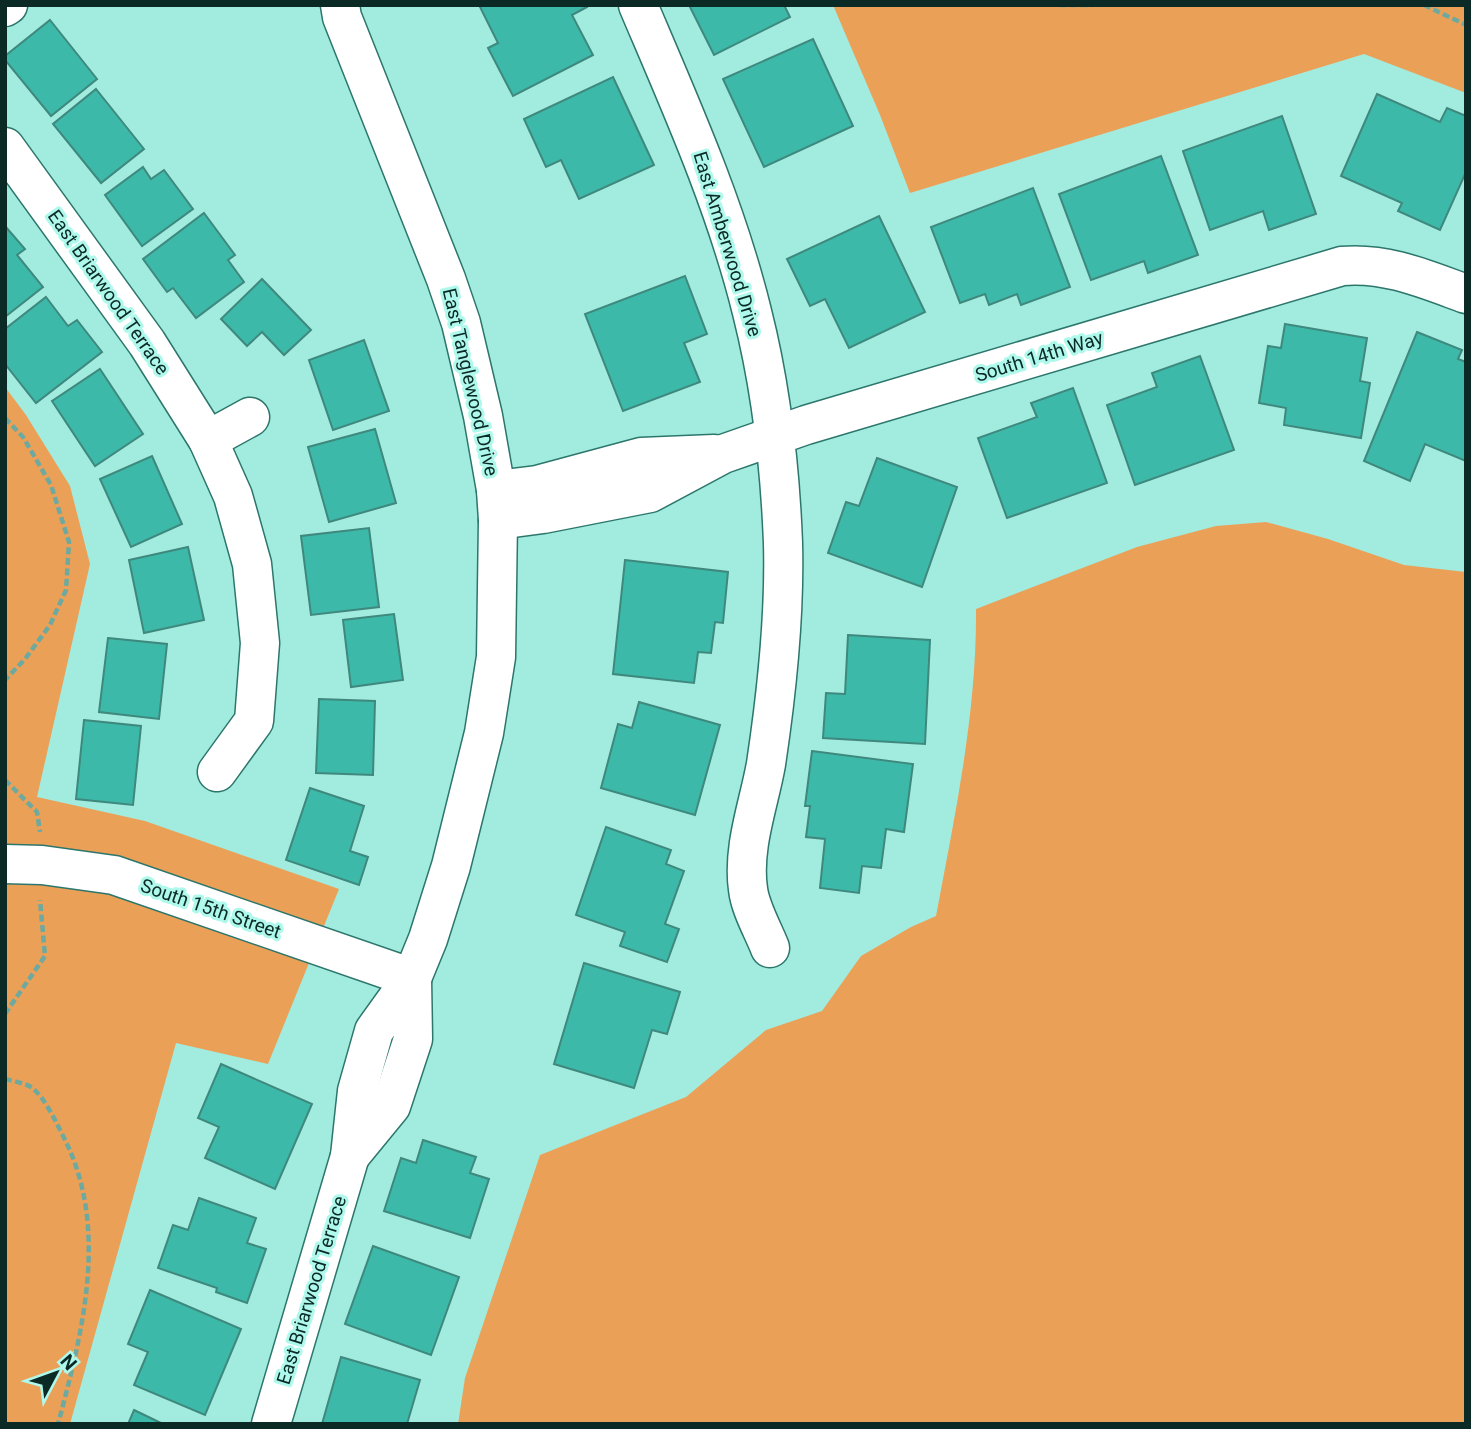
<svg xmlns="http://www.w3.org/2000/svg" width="1471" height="1429" viewBox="0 0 1471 1429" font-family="Roboto,sans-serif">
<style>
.green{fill:#eba058}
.building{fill:#3db9a9;stroke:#3f887d;stroke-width:2}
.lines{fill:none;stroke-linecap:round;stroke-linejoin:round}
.minor-casing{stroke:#2c766c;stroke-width:41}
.path{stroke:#6ea99f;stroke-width:4.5;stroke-dasharray:7 3.5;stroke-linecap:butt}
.minor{stroke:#fff;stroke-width:38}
.labels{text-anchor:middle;stroke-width:6;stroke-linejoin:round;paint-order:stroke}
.street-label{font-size:19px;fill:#0b2a26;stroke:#aff9ec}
</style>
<rect width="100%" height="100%" fill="#a2ebdf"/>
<!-- green -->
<g class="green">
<polygon points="833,5 1466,5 1466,93 1364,54 910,193 880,115"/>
<polygon points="5,387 26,415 70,486 90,564 37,797 145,821 339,889 268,1064 176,1043 70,1424 5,1424"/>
<path d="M1266,522L1328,539L1404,565L1466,572V1424H458L465,1378L540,1155L686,1097L766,1030L822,1011L861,956L911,927L936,916C955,815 977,712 976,609L1137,547L1216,526Z"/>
</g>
<!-- building -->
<g class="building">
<polygon points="484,5 586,5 587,7 572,15 593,55 513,96 488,48 498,43 480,7"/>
<polygon points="689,5 784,5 790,17 714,55"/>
<polygon points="50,20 97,79 51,116 5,60 5,56"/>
<polygon points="813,39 853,126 764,167 723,79"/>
<polygon points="613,77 654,165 579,199 561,160 546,167 524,119"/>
<polygon points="96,89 144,149 101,183 53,124"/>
<polygon points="1377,94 1440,122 1447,108 1466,116 1466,172 1440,230 1398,211 1402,203 1341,176"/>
<polygon points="1282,116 1316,214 1269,230 1263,211 1210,230 1183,151"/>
<polygon points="1161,156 1198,255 1148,273 1144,261 1091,280 1059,194"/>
<polygon points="143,167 151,179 164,170 193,209 142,246 105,195"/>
<polygon points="1033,188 1070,287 1021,305 1017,294 989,305 985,294 960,303 931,227"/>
<polygon points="204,213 235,255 228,260 244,282 196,318 173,288 167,292 143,259"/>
<polygon points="879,216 925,312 849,348 825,299 810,306 787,259"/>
<polygon points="5,226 25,249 17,255 43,287 5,317"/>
<polygon points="685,276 707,334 684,343 700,382 623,411 585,314"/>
<polygon points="262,279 311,330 284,355 262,332 247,346 221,319"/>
<polygon points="46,297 68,326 77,320 102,352 36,403 5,364 5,329"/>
<polygon points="1285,324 1367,338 1360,381 1370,383 1361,438 1284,425 1286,408 1259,403 1268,346 1281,348"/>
<polygon points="1417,332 1462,350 1458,359 1466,362 1466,461 1425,444 1410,481 1364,461"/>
<polygon points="364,340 389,411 333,430 309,360"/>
<polygon points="1200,356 1234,450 1135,485 1107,405 1157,387 1152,373"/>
<polygon points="100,369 143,434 95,466 52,401"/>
<polygon points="1073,388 1107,483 1007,518 978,438 1037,417 1031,403"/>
<polygon points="375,429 396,503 329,522 308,447"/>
<polygon points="152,456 182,524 131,547 100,479"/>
<polygon points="877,458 957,487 922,587 828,553 846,502 859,506"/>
<polygon points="369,528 379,607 311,615 301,536"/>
<polygon points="188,547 204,620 144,633 129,560"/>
<polygon points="625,560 728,572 723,623 715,622 711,653 698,652 694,683 613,674"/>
<polygon points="394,614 403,680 351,687 343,620"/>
<polygon points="848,635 930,640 925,744 823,738 826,693 845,694"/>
<polygon points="108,638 167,644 159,719 99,712"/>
<polygon points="319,699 375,701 373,775 316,773"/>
<polygon points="639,702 720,725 695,815 601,788 618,724 632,728"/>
<polygon points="84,720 141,726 133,805 76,799"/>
<polygon points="812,751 913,764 904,832 886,829 881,868 862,866 859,893 820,888 825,839 806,837 810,806 805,806"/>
<polygon points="310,788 364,806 350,851 368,857 359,885 286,860"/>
<polygon points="606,827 671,850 666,864 684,871 665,924 679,929 667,962 620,946 625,932 576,915"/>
<polygon points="584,963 680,992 667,1034 652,1030 634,1088 554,1064"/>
<polygon points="221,1064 312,1104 275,1189 205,1158 219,1127 198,1118"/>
<polygon points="423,1140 476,1157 470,1173 489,1179 470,1238 384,1211 401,1158 416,1163"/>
<polygon points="199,1198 256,1218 247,1243 266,1249 247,1303 216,1292 217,1288 158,1268 173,1225 188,1230"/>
<polygon points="373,1246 459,1277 431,1355 345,1324"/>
<polygon points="150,1290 241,1329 205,1415 134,1385 148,1352 128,1344"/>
<polygon points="341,1357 420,1380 407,1424 322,1424"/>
<polygon points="134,1410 163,1424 128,1424"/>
</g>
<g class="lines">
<!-- minor casing -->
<g class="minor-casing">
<g id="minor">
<path d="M638,5C681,106 726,206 752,312C771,387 780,466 783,543C785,617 777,691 766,764C759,804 742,847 748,889C750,908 763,930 770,948"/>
<polyline points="5,7 8,5"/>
<polyline points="5,147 147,343 208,440 233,496 252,564 260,643 254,721 217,772"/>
<polyline points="208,440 250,417"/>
<polyline points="496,490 537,485 641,457 714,454"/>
<path d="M498,520L543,514L650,493L723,454L806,425L1342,266C1386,262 1425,279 1466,294"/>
<polyline points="5,864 42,865 114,875 412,978"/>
<polyline points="350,1156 391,1106 413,1039 412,978"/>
<polyline points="271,1424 350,1156 357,1091 374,1031 412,978 428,939 451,866 484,733 496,657 498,520 496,490 483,416 461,323 446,279 342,17 340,5"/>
</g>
</g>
<!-- path -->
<g class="path">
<polyline points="1060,5 1093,5"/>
<polyline points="1424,5 1466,25"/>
<polyline points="5,418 23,437 51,485 69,542 66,590 50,625 25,659 5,680"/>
<polyline points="5,780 37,812 40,832"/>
<polyline points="5,1014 45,956 40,900"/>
<path d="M5,1079C13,1081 24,1083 31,1087C44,1096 56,1122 63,1136C110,1226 83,1331 58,1424"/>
</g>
<!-- minor -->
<use href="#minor" class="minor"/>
</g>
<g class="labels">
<!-- street labels -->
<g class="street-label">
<text transform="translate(728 244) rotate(73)" y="7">East Amberwood Drive</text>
<text transform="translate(109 292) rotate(55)" y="7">East Briarwood Terrace</text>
<text transform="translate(1039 356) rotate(-17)" y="7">South 14th Way</text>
<text transform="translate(471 382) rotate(77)" y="7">East Tanglewood Drive</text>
<text transform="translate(211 908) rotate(19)" y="7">South 15th Street</text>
<text transform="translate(311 1290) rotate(-73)" y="7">East Briarwood Terrace</text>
</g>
</g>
<!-- border -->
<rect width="1471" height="1429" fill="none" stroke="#0b2a26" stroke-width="14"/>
<!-- north arrow -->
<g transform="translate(56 1373) rotate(49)" stroke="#aff9ec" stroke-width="5" paint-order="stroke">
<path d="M0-5L12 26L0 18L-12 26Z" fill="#0b2a26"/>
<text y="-10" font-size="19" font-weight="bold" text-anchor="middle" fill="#0b2a26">N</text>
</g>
</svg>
